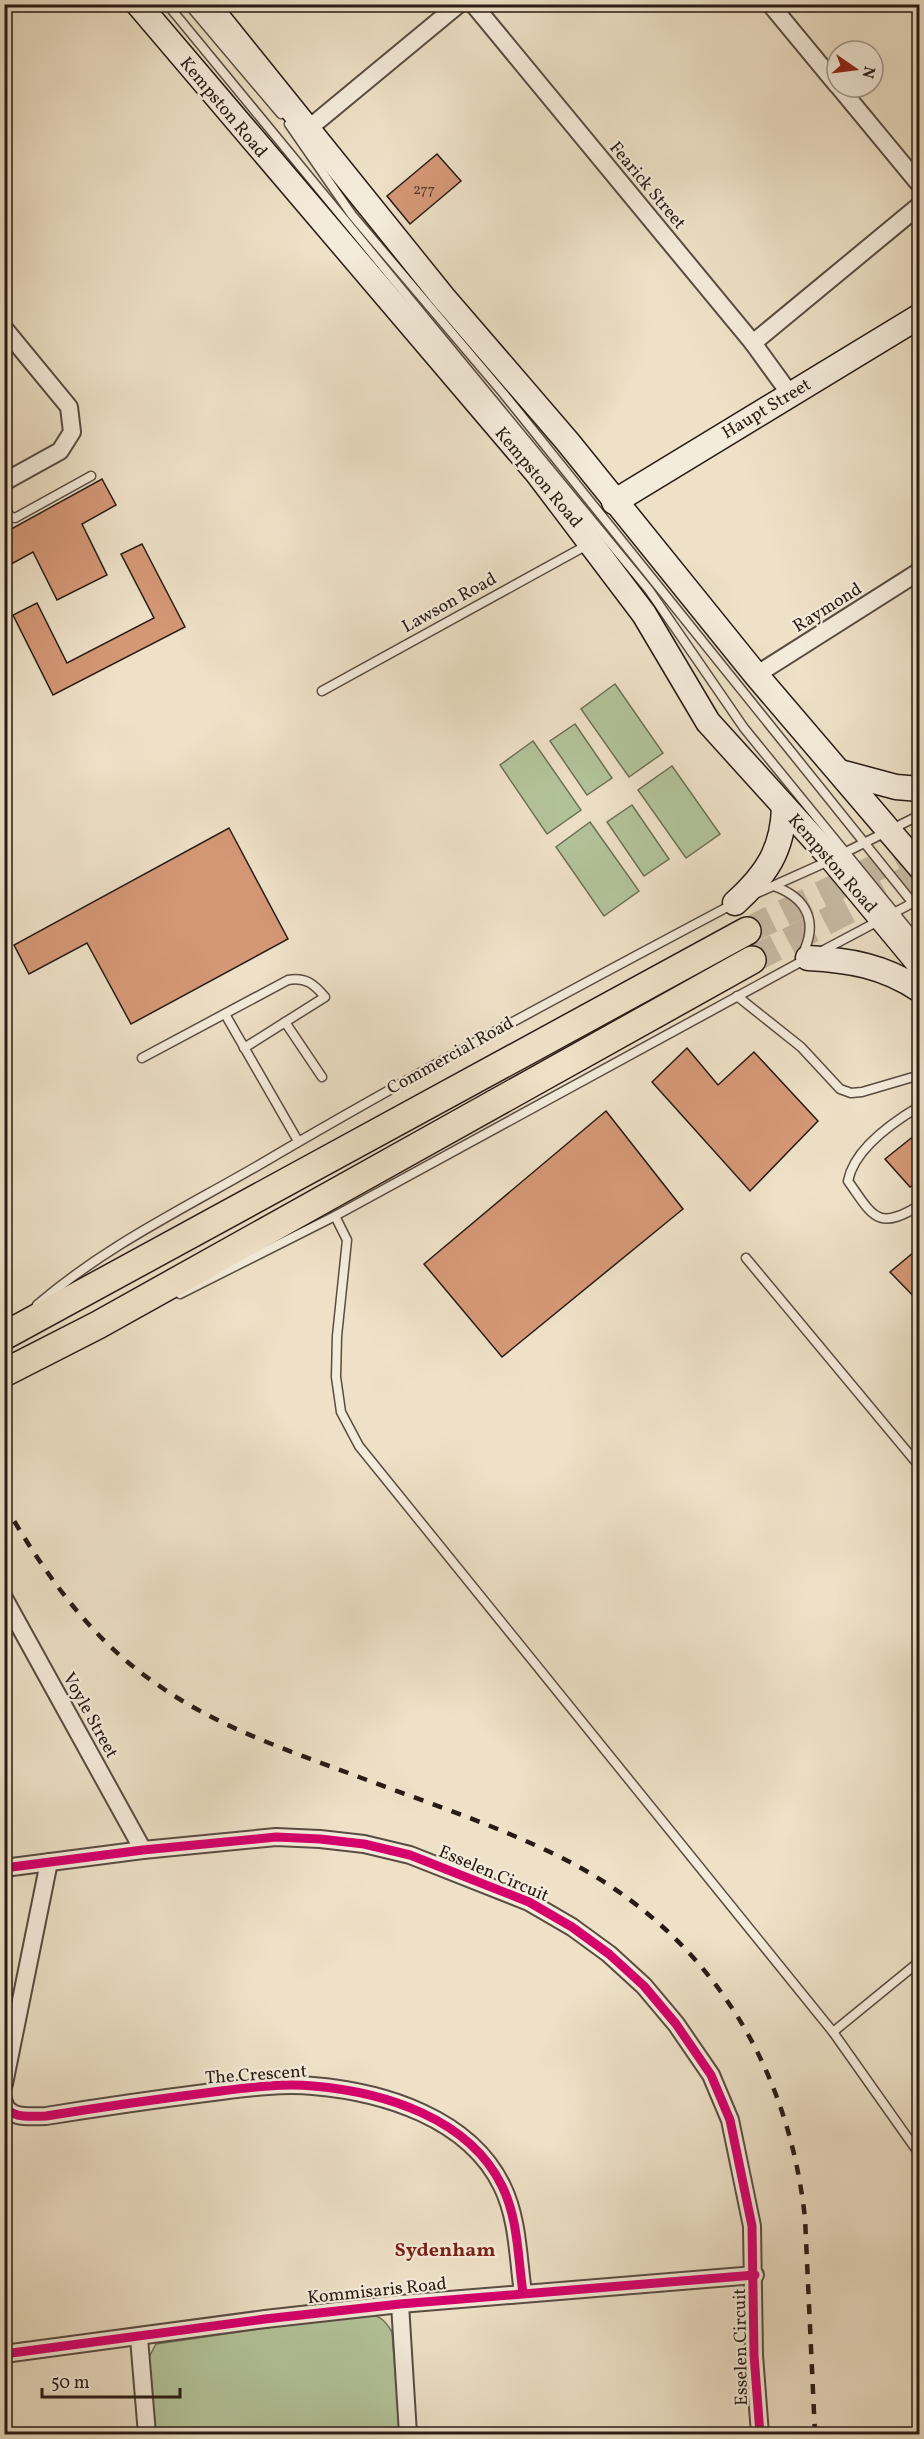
<svg xmlns="http://www.w3.org/2000/svg" width="924" height="2439" viewBox="0 0 924 2439" font-family="Vollkorn,serif">
<style>
.green{fill:#b3c49a;stroke:#6d7058;stroke-width:1.5}
.building{fill:#d59877;stroke:#271b15;stroke-width:1.5}
.lines{fill:none;stroke-linecap:round;stroke-linejoin:round}
.primary-tunnel{stroke:#c6b9a3;stroke-width:27;stroke-dasharray:27 14;stroke-linecap:butt}
.lane-casing{stroke:#594c42;stroke-width:11}
.street-casing{stroke:#594c42;stroke-width:20}
.secondary-casing{stroke:#271b15;stroke-width:27}
.primary-casing{stroke:#271b15;stroke-width:30}
.lane{stroke:#f4ecdb;stroke-width:8}
.street{stroke:#f4ecdb;stroke-width:16}
.secondary{stroke:#f4ecdb;stroke-width:24}
.primary{stroke:#eee1c7;stroke-width:27}
.rail{stroke:#271b15;stroke-width:4.5;stroke-dasharray:10 10;stroke-linecap:butt}
.cycleway-casing{stroke:#f4ecdb;stroke-width:13}
.cycleway{stroke:#d6006c;stroke-width:9}
.labels{text-anchor:middle;stroke-width:4.5;stroke-linejoin:round;paint-order:stroke}
.number-label{font-size:15px;fill:#523a2e}
.street-label{font-size:18px;fill:#271b15;stroke:#f4ecdb}
.neighbourhood-label{font-size:20px;font-weight:bold;fill:#7a1f14;stroke:#f4ecdb}
</style>
<rect width="100%" height="100%" fill="#eee1c7"/>
<filter id="stains"><feTurbulence type="fractalNoise" baseFrequency=".00333" numOctaves="4"/><feColorMatrix values="0 0 0 0 .2 0 0 0 0 .09 0 0 0 0 .02 0 0 0 .5 -.17"/></filter>
<radialGradient id="worn" r=".72"><stop offset=".6" stop-color="#630" stop-opacity="0"/><stop offset="1" stop-color="#630" stop-opacity=".3"/></radialGradient>
<!-- green -->
<g class="green">
<polygon points="615,684 663,753 629,777 581,709"/>
<polygon points="575,724 612,778 587,795 550,741"/>
<polygon points="533,741 581,810 547,834 500,765"/>
<polygon points="672,766 720,834 686,858 638,790"/>
<polygon points="632,805 669,859 644,876 607,822"/>
<polygon points="590,822 639,891 604,916 556,847"/>
<path d="M364,2314C379,2314 385,2320 392,2332L400,2434H154L148,2359L156,2344Z"/>
</g>
<!-- building -->
<g class="building">
<polygon points="437,154 461,181 410,224 387,196"/>
<polygon points="102,479 116,505 82,524 107,575 57,600 33,552 4,568 4,533"/>
<polygon points="142,544 185,627 53,695 13,615 37,603 67,663 154,618 121,554"/>
<polygon points="229,828 288,939 131,1024 87,943 29,974 14,945"/>
<polygon points="687,1048 718,1085 754,1052 818,1121 750,1191 652,1082"/>
<polygon points="606,1111 683,1209 502,1357 424,1264"/>
<polygon points="920,1131 920,1180 910,1187 885,1159"/>
<polygon points="920,1247 920,1303 890,1272"/>
</g>
<g class="lines">
<!-- primary-tunnel -->
<g class="primary-tunnel">
<polyline points="747,931 920,846"/>
<polyline points="752,960 920,873"/>
</g>
<!-- lane casing -->
<g class="lane-casing">
<g id="lane">
<polyline points="167,4 649,590 744,728 920,944"/>
<polyline points="188,4 281,114"/>
<polyline points="289,124 352,215 503,393 920,912"/>
<polyline points="4,507 10,516 15,518 91,476"/>
<polyline points="322,691 589,544"/>
<polyline points="842,854 920,815"/>
<path d="M774,886C807,898 819,922 802,955"/>
<polyline points="755,894 831,860"/>
<polyline points="820,952 920,899"/>
<polyline points="737,996 801,1047 840,1089 851,1093 862,1092 920,1075"/>
<polyline points="225,1014 298,1141"/>
<polyline points="285,1022 322,1077"/>
<path d="M142,1058L288,980C306,977 314,984 325,997L244,1048"/>
<path d="M920,1106C893,1122 854,1149 848,1181C873,1216 877,1232 920,1205"/>
<polyline points="335,1216 347,1240 337,1336 336,1377 341,1412 359,1446 833,2032 920,2155"/>
<polyline points="746,1258 920,1467"/>
<polyline points="180,1294 335,1216 806,959"/>
<path d="M37,1305C104,1247 183,1209 259,1165C415,1073 575,988 735,903"/>
<polyline points="833,2032 920,1961"/>
</g>
</g>
<!-- street casing -->
<g class="street-casing">
<g id="street">
<polyline points="473,4 753,343 790,394"/>
<polyline points="770,4 837,85"/>
<polyline points="839,87 920,185"/>
<polyline points="308,129 459,4"/>
<polyline points="4,328 69,407 72,432 60,451 4,482"/>
<polyline points="753,343 920,205"/>
<polyline points="756,675 920,571"/>
<polyline points="4,1598 143,1850"/>
<polyline points="4,1868 143,1850 276,1837 320,1839 364,1844 410,1855 529,1902 572,1927 609,1954 644,1986 676,2024 711,2075 730,2120 752,2226 754,2355 760,2434"/>
<polyline points="4,2084 49,1862"/>
<path d="M4,2102C8,2120 32,2116 46,2116C102,2107 158,2099 213,2092C246,2088 280,2083 313,2086C384,2092 469,2118 502,2186C518,2218 518,2258 523,2293"/>
<polyline points="400,2304 408,2434"/>
<polyline points="139,2338 147,2434"/>
<polyline points="4,2354 265,2319 400,2304 755,2275"/>
</g>
</g>
<!-- secondary casing -->
<g class="secondary-casing">
<g id="secondary">
<polyline points="138,4 538,474 644,614 708,722 832,859 920,965"/>
<polyline points="207,4 443,297 567,441 756,675 920,867"/>
<polyline points="614,502 920,316"/>
<polyline points="840,772 896,787 920,789"/>
<path d="M735,903C766,875 783,850 784,807"/>
<path d="M808,958C849,960 884,966 920,990"/>
</g>
</g>
<!-- primary casing -->
<g class="primary-casing">
<g id="primary">
<polyline points="4,1336 747,931"/>
<polyline points="4,1373 98,1325 752,960"/>
</g>
</g>
<!-- lane -->
<use href="#lane" class="lane"/>
<!-- street -->
<use href="#street" class="street"/>
<!-- secondary -->
<use href="#secondary" class="secondary"/>
<!-- primary -->
<use href="#primary" class="primary"/>
<!-- rail -->
<path class="rail" d="M4,1504C45,1574 90,1639 158,1685C219,1728 290,1751 359,1777C423,1801 489,1823 550,1852C700,1923 787,2055 805,2218L815,2434"/>
<!-- cycleway casing -->
<g class="cycleway-casing">
<g id="cycleway">
<polyline points="4,1868 143,1850 276,1837 320,1839 364,1844 410,1855 529,1902 572,1927 609,1954 644,1986 676,2024 711,2075 730,2120 752,2226 754,2355 760,2434"/>
<path d="M4,2102C8,2120 32,2116 46,2116C102,2107 158,2099 213,2092C246,2088 280,2083 313,2086C384,2092 469,2118 502,2186C518,2218 518,2258 523,2293"/>
<polyline points="4,2354 265,2319 400,2304 755,2275"/>
</g>
</g>
<!-- cycleway -->
<use href="#cycleway" class="cycleway"/>
</g>
<g class="labels">
<!-- number labels -->
<g class="number-label">
<text x="424" y="194">277</text>
</g>
<!-- street labels -->
<g class="street-label">
<text transform="translate(224 107) rotate(50)" y="6">Kempston Road</text>
<text transform="translate(648 185) rotate(50)" y="6">Fearick Street</text>
<text transform="translate(766 408) rotate(-31)" y="6">Haupt Street</text>
<text transform="translate(539 477) rotate(50)" y="6">Kempston Road</text>
<text transform="translate(449 602) rotate(-29)" y="6">Lawson Road</text>
<text transform="translate(827 607) rotate(-32)" y="6">Raymond</text>
<text transform="translate(833 863) rotate(49)" y="6">Kempston Road</text>
<text transform="translate(450 1055) rotate(-29)" y="6">Commercial Road</text>
<text transform="translate(91 1715) rotate(61)" y="6">Voyle Street</text>
<text transform="translate(494 1873) rotate(23)" y="6">Esselen Circuit</text>
<text transform="translate(256 2074) rotate(-4)" y="6">The Crescent</text>
<text transform="translate(377 2290) rotate(-6)" y="6">Kommisaris Road</text>
<text transform="translate(740 2347) rotate(-91)" y="6">Esselen Circuit</text>
</g>
<!-- neighbourhood labels -->
<g class="neighbourhood-label">
<text x="445" y="2256">Sydenham</text>
</g>
</g>
<!-- margin -->
<rect width="924" height="2439" fill="none" stroke="#eee1c7" stroke-width="24"/>
<rect x="6" y="6" width="912" height="2427" fill="none" stroke="#271b15" stroke-width="3"/>
<rect x="12" y="12" width="900" height="2415" fill="none" stroke="#271b15" stroke-width="1.5"/>
<!-- north arrow -->
<g transform="translate(855 69) rotate(104)"><circle r="28" fill="#f4ecdb" stroke="#a2988c" stroke-width="1.5"/>
<path d="M0-4.5L10 22L0 15L-10 22Z" fill="#8f2418"/>
<text y="-9" font-size="16" font-weight="bold" text-anchor="middle" fill="#271b15">N</text>
</g>
<!-- scale -->
<path d="M42 2388v9h138v-9" fill="none" stroke="#271b15" stroke-width="3"/>
<text x="51" y="2388" font-size="18" fill="#271b15" stroke="#f4ecdb" stroke-width="4.5" paint-order="stroke">50 m</text>
<rect width="100%" height="100%" filter="url(#stains)"/>
<rect width="100%" height="100%" fill="url(#worn)"/>
</svg>
